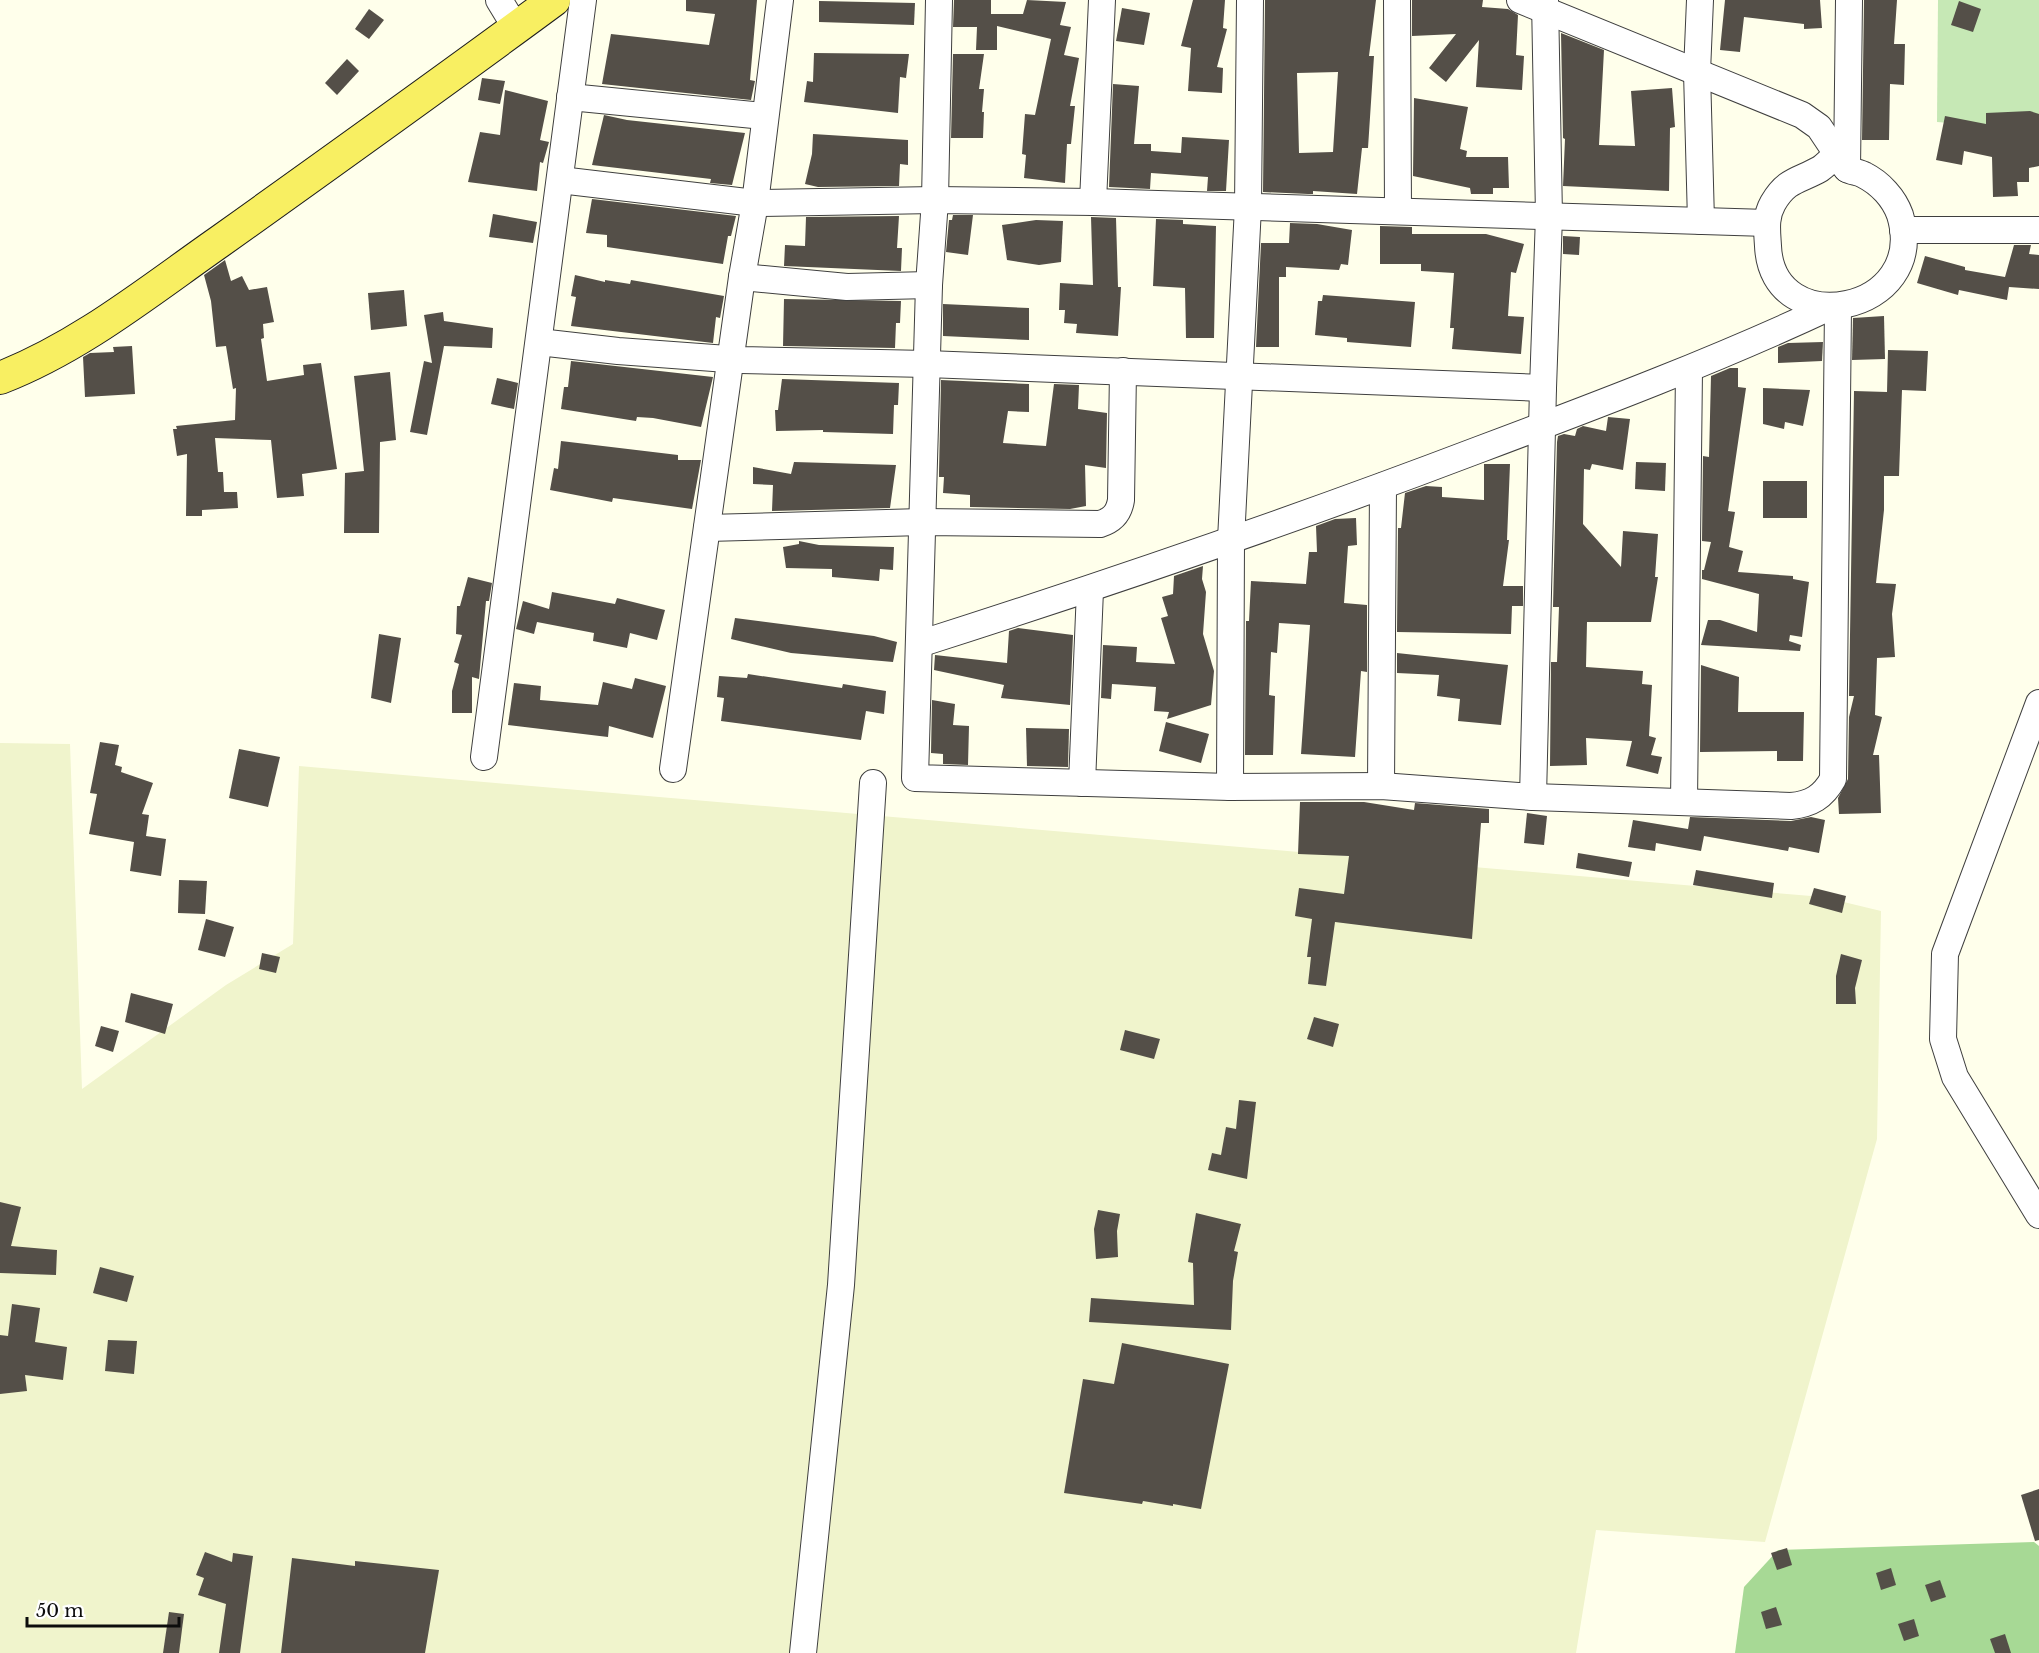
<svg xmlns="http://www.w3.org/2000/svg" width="2039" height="1653" viewBox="0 0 2039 1653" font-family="'Libre Baskerville',serif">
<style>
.farmland{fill:#f0f4cc}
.green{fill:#c6e8b5}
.forest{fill:#a7d995}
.building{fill:#544f48;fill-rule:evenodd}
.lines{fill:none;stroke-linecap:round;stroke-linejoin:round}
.minor-casing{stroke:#3f3f3f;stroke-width:28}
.major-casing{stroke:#1d1d1d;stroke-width:34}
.minor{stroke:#fff;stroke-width:26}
.major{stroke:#f8ef62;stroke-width:32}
</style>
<rect width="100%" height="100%" fill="#ffffeb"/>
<!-- farmland -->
<polygon class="farmland" points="0,743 70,744 82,1089 226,985 293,944 299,766 1823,897 1881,911 1877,1139 1765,1542 1596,1530 1576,1653 0,1653"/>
<!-- green -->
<polygon class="green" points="1938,0 2039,0 2039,130 1937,122"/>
<!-- forest -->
<polygon class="forest" points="2034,1542 2039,1546 2039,1653 1735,1653 1744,1587 1778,1550"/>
<!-- building -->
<g class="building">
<polygon points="686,0 757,0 750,80 755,81 751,100 602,84 611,34 709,45 715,14 686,11"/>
<polygon points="954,0 991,0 991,14 1023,14 1027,0 1066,2 1060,25 1071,27 1064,55 1079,58 1070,106 1075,106 1071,144 1067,144 1065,183 1024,178 1026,155 1022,154 1025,114 1035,115 1051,39 997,26 997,50 976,50 977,27 953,27"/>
<polygon points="1193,0 1225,0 1223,28 1227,29 1217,67 1223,68 1222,93 1188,91 1191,48 1181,46"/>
<path d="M1265,0H1376L1369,56H1374L1368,148H1362L1357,194L1313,191V194H1308L1263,192ZM1338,72L1333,152L1299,153L1297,73Z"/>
<polygon points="1412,0 1483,0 1482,7 1508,9 1518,15 1516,55 1524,56 1522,90 1476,87 1479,40 1446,82 1429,68 1456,34 1412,36"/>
<polygon points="1725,0 1820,0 1822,28 1804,29 1804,24 1744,17 1740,52 1720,50"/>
<polygon points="1864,0 1897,0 1894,44 1905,44 1904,85 1890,84 1889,140 1862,140"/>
<polygon points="819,1 915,3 914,25 819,22"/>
<polygon points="1959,1 1981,9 1973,32 1951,25"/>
<polygon points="1122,8 1150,13 1144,45 1116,41"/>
<polygon points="369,9 384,20 369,39 355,29"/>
<polygon points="1561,33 1604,50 1599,145 1635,146 1631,91 1672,88 1675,127 1670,128 1669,191 1563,186 1565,139 1563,138"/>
<polygon points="814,53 909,54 906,78 900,77 898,113 804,102 807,81 813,82"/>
<polygon points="953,54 984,54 979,89 984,89 982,112 984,112 983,138 951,138"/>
<polygon points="347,59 359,71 337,95 325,83"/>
<polygon points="482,78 505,81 500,104 478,100"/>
<polygon points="1113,84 1139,86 1134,144 1151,144 1151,151 1181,153 1182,137 1229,140 1226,191 1207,191 1208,177 1151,173 1150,189 1109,187"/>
<polygon points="505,90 548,101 540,140 549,142 543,163 540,162 537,191 468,182 480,132 500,135"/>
<polygon points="1414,98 1468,107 1460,149 1467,151 1466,157 1508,157 1509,188 1493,188 1493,194 1471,194 1470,188 1413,176"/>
<polygon points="2030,111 2039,114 2039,166 2029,168 2029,182 2017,182 2018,196 1993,197 1992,157 1964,151 1962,165 1936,160 1945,116 1986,124 1986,113"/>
<polygon points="604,115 627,120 745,133 732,185 710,183 711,179 592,165"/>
<polygon points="813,134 908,140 908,165 900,164 899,186 818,187 805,184 812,154"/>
<polygon points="592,199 736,216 731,236 728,236 723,264 607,247 607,235 586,233"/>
<polygon points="493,214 537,222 533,243 489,237"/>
<polygon points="953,215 973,215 968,255 946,252 949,220 952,220"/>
<polygon points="899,216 897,248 902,248 901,271 784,266 785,245 805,246 806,217"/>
<polygon points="1091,217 1116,218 1118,287 1121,287 1118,336 1076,333 1077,324 1064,323 1065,310 1059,310 1060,283 1093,285"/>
<polygon points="1156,219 1183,220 1183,224 1216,226 1214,338 1186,338 1185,288 1153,286"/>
<polygon points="1036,220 1063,221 1061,262 1039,265 1007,260 1002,225"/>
<polygon points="1290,223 1317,224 1352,230 1348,265 1341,264 1339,270 1286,267 1286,277 1279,277 1279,347 1256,347 1261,243 1289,243"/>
<polygon points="1380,226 1412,227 1412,234 1486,234 1524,244 1516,273 1511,272 1508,316 1524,317 1521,354 1452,349 1454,328 1450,328 1454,273 1421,271 1421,264 1380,264"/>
<polygon points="1563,236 1580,237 1579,255 1563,254"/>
<polygon points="2014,245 2031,245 2029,254 2039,255 2039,289 2009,287 2007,300 1959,290 1958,295 1917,283 1925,256 1965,267 1965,270 2005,277"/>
<polygon points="225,260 231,281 242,276 249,290 267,287 274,322 263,324 264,338 261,339 267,381 304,375 303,365 321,363 337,469 302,474 304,496 277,498 271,440 215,438 218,472 223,472 224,492 237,492 238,508 202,510 202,516 186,516 187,454 177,456 173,429 177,429 176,426 235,420 236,388 233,389 226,346 216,347 211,301 204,275"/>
<polygon points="575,275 605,282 605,280 630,284 631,280 724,296 720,318 716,317 713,343 571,326 576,297 571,296"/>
<polygon points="404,290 407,326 371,330 368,293"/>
<polygon points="1323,295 1415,302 1411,347 1347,342 1347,338 1315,335 1318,301 1322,301"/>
<polygon points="784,299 901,301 900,323 896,323 895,348 783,346"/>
<polygon points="943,304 1029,308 1029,340 943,336"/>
<polygon points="443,312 444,321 493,328 492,348 444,346 427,435 410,432 424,361 432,363 424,315"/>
<polygon points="1884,316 1885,359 1852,360 1853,318"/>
<polygon points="1823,342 1822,361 1778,363 1778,347 1788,343"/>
<polygon points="132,346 135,394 85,397 83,357 90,353 114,352 113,347"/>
<polygon points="1888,350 1928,351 1926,391 1902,390 1899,476 1884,476 1884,510 1876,583 1896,584 1892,614 1895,657 1877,658 1875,715 1882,717 1873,755 1879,755 1881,813 1839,814 1838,798 1848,779 1849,717 1854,696 1849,696 1854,391 1887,392"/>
<polygon points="571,361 713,377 701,427 653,418 637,417 636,421 561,409 564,387 568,387"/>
<polygon points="1730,368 1738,368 1738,387 1746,388 1728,511 1735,512 1729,547 1743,551 1738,572 1793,576 1793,579 1809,582 1802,637 1790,635 1789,641 1801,645 1800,651 1701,645 1708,620 1720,620 1757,632 1759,594 1702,579 1702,570 1704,570 1711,542 1702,541 1703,456 1709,457 1711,376"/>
<polygon points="390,372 396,440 380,442 379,533 344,533 345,473 364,471 354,376"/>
<polygon points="497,378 518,383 514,409 491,404"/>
<polygon points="782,379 899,383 898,405 894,405 893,434 823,432 823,430 776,431 775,410 778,410"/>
<polygon points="941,380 1029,384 1029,412 1008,411 1003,443 1046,446 1054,384 1079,385 1078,409 1107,413 1106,468 1085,465 1086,506 1070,509 970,507 970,495 943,493 944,477 939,477 939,472"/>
<polygon points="1763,388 1810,390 1803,426 1785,422 1784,429 1763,424"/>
<polygon points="1608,417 1630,419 1623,470 1592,464 1590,470 1584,469 1583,524 1621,567 1623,531 1658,534 1655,577 1658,577 1651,622 1587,622 1586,667 1643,671 1642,684 1652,685 1649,736 1656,738 1651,755 1662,757 1658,774 1626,766 1632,741 1586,738 1587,765 1550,766 1551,662 1557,662 1559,607 1553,607 1557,442 1558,436 1564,434 1575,436 1577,429 1583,426 1606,431"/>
<polygon points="561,441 678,455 678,460 701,460 692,509 613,498 612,502 550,490 554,468 558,469"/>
<polygon points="794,462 896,465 890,508 772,511 773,485 753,484 753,467 791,474"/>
<polygon points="1636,462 1666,463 1665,491 1635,489"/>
<polygon points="1484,464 1510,464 1507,540 1509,540 1503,586 1523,586 1523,606 1512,606 1511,634 1397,632 1398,528 1401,528 1405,493 1426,486 1442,487 1442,497 1484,500"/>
<rect x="1763" y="481" width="44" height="37"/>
<polygon points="1356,518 1357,545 1348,546 1344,603 1367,605 1367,672 1361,671 1355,757 1301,754 1310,625 1279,623 1277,653 1271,652 1269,695 1275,696 1273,755 1245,755 1246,621 1249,621 1251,581 1306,584 1309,552 1317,552 1316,526 1335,519"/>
<polygon points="799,541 819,545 894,547 893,570 880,569 879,581 832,577 832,569 786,568 783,547 799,544"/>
<polygon points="1203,566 1202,579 1206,592 1203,634 1214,671 1211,705 1167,719 1169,712 1154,711 1156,687 1112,684 1111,699 1101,698 1103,645 1137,647 1136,662 1175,664 1161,618 1168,616 1162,597 1173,594 1174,576"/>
<polygon points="468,577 492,583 489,601 486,601 479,679 472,677 472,713 452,713 452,691 459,664 454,662 462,635 456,634 457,606 460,606"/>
<polygon points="552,592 615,604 617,598 665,610 657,640 630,633 627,648 593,641 594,633 537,622 534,634 516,629 523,601 549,609"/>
<polygon points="735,618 874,636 897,642 893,662 791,653 731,639"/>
<polygon points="1018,628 1073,635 1070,705 1001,698 1004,685 934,670 935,655 1007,663 1009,631"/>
<polygon points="379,634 401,638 391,703 371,698"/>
<polygon points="1397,653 1508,665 1501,725 1458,721 1460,699 1437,696 1439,675 1397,673"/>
<polygon points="1701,665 1739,677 1738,712 1804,712 1803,761 1777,761 1777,751 1700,752"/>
<polygon points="748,674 842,688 843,684 886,691 884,714 866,711 861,740 721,721 724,698 717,697 719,676 747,678"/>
<polygon points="635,678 666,686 653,738 609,726 608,737 508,725 514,683 541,686 540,700 598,705 603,682 632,689"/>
<polygon points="932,700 955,704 953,725 969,726 968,765 943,764 943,754 931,753"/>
<polygon points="1166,722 1209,734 1201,763 1159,751"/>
<polygon points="1026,728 1069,729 1068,767 1027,766"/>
<polygon points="100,742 119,745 115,765 122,767 121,772 153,783 142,814 149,815 146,836 166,839 161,876 130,871 134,842 89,834 97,794 90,793"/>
<polygon points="239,749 280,757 268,807 229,798"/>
<polygon points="1300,802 1364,802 1414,810 1415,803 1489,809 1489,823 1481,823 1472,939 1335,922 1326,986 1308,984 1311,957 1307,957 1312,919 1295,916 1299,888 1344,894 1349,856 1298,854"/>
<polygon points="1527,813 1547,816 1544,845 1524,843"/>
<polygon points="1690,817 1791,821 1811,817 1825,820 1819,853 1789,847 1788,851 1704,836 1701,851 1656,843 1655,851 1628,847 1633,820 1688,829"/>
<polygon points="1578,853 1632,862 1629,877 1576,868"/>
<polygon points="1696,870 1774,883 1772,898 1693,885"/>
<polygon points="179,880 207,881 205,914 178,913"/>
<polygon points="1814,888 1846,896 1842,913 1809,904"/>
<polygon points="206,919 234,927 225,957 198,950"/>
<polygon points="262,953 280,957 276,973 259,969"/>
<polygon points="1841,954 1862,960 1855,988 1856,1004 1836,1004 1836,976"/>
<polygon points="131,993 173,1004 165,1034 125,1022"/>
<polygon points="1314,1017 1339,1024 1333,1047 1307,1039"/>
<polygon points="101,1026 119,1031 113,1052 95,1046"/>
<polygon points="1125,1030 1160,1039 1154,1059 1120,1050"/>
<polygon points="1239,1100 1256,1102 1247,1179 1208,1170 1212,1153 1221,1155 1226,1127 1236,1129"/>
<polygon points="0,1202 21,1207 11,1246 57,1250 56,1275 0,1273"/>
<polygon points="1098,1210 1120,1214 1117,1231 1118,1257 1096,1259 1094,1229"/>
<polygon points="1196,1213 1241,1224 1234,1251 1238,1252 1233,1281 1231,1330 1089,1322 1091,1298 1194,1305 1193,1263 1188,1262"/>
<polygon points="100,1267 134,1276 127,1302 93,1293"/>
<polygon points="12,1304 40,1308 35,1342 67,1347 63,1380 25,1375 27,1391 0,1394 0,1335 8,1336"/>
<polygon points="108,1340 137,1341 134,1374 105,1371"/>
<polygon points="1122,1343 1229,1364 1201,1509 1173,1504 1173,1506 1143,1501 1142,1504 1064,1493 1083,1379 1114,1384"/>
<polygon points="2039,1489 2039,1540 2035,1541 2021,1495"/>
<polygon points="1787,1548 1792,1565 1777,1570 1771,1553"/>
<polygon points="205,1552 232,1562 233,1553 253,1556 240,1653 219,1653 226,1604 198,1595 204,1578 196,1575"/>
<polygon points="292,1558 355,1566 355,1561 439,1570 425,1653 281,1653"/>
<polygon points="1891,1568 1896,1585 1881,1590 1876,1573"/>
<polygon points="1940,1580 1946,1597 1931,1602 1925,1585"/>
<polygon points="1776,1607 1782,1625 1766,1629 1761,1612"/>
<polygon points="169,1612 184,1614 179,1653 163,1653"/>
<polygon points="1914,1619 1919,1636 1904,1641 1898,1624"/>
<polygon points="2005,1634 2011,1653 1995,1653 1990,1639"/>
</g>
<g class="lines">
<!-- minor casing -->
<g class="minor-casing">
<g id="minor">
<polyline points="499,0 516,28"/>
<path d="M939,0L935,200L929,285L915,778L1230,787L1381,786L1533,797L1791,806C1811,804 1823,797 1833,779L1838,307"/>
<polyline points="1397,0 1398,210"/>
<polyline points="1520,0 1802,115 1819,127 1837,154"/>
<polyline points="1700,0 1697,72 1701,221"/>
<polyline points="570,97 764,116"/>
<path d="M1837,154C1840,158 1843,166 1847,169C1852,172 1859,172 1864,175C1880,183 1894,198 1900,215C1930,314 1772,343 1768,246C1767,230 1765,217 1773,203C1787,179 1799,181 1820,169C1826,165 1831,159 1837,154Z"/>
<polyline points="1847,169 1849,0"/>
<polyline points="560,180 755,203 935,200 1093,202 1767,223"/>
<polyline points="1093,202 1102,0"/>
<polyline points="1903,230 2039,230"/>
<polyline points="742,277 847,287 929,285"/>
<polyline points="539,342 618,351 741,360 927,364 1543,388"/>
<path d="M707,528L922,522L1100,524C1113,520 1119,513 1121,500L1123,371"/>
<path d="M919,644C1107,584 1294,520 1478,450C1598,405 1717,360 1832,306"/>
<polyline points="2039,703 1945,954 1943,1039 1955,1077 2039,1215"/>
<polyline points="484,757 583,0"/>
<polyline points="673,769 742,277 755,203 780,0"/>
<polyline points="1082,783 1090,590"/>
<polyline points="1381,786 1383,486"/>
<polyline points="1230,787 1231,540 1248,207 1250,0"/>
<polyline points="1533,797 1543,388 1549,216 1545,0"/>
<polyline points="1684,802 1689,370"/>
<polyline points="803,1653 841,1285 873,783"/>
</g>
</g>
<!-- major casing -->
<g class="major-casing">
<path id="major" d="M0,378C80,347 149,291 219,242C331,162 443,82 554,0"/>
</g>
<!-- minor -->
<use href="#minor" class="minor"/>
<!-- major -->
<use href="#major" class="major"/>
</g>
<!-- scale -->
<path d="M27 1617v9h152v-9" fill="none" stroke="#0c0c0c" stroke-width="3"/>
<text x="36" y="1617" font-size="18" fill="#0c0c0c" stroke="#ffffff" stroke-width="4.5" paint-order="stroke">50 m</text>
</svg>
